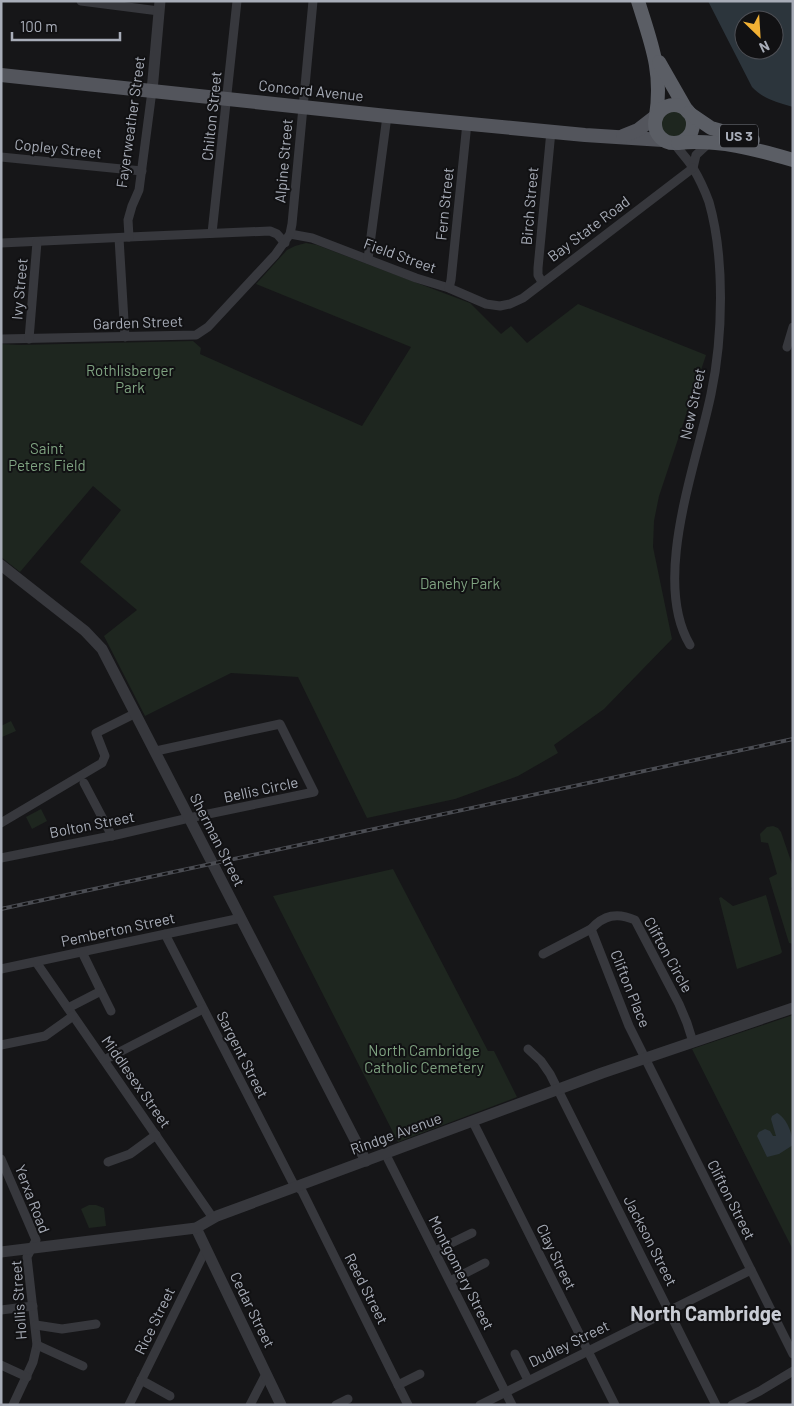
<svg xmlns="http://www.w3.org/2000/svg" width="794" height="1406" viewBox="0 0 794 1406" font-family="Barlow,sans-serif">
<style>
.green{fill:#1e261f}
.water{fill:#2c353c;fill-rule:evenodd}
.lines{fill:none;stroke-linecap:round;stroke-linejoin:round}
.minor{stroke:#37383d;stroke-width:9}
.tertiary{stroke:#37383d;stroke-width:11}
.primary{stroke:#53555c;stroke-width:14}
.trunk{stroke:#5b5e65;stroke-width:14}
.rail-casing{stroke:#4a4c52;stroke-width:4}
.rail{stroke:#111113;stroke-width:2;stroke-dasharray:5.5;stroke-linecap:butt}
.labels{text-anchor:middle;stroke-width:4;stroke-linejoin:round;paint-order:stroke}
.shield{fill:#111113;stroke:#7b7e86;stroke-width:1}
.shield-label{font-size:14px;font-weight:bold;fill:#a8adb8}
.street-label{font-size:15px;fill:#a8adb8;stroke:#111113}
.park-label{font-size:15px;fill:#7fa381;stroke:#111113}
.district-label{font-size:20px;font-weight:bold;fill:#c9ccd4;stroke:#111113}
</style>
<rect width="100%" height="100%" fill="#161618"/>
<!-- green -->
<g class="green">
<circle cx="675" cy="124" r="15"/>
<polygon points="306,243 317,245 470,303 501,334 511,326 527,343 578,304 706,355 659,496 654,521 653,547 672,639 604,709 554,745 558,753 518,776 455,799 367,818 298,677 231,673 145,716 104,636 137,610 80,562 121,510 93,486 20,572 1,557 1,344 19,345 193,341 201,348 200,354 362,426 411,347 256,284 287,250 295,246"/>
<polygon points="11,721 16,731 2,737 1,726"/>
<polygon points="41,809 47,821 32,829 26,817"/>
<polygon points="773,826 778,828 781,832 793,867 793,887 791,888 793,894 793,944 789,943 769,878 777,874 768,843 761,842 760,834 767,827"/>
<polygon points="393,869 488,1051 494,1051 517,1097 398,1142 273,896"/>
<polygon points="766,895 782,952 780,954 737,969 719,898 721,897 733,906"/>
<polygon points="793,1015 793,1250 692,1049"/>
<polygon points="89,1205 96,1205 104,1208 106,1226 89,1228 81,1209"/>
</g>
<!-- water -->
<g class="water">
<path d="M708,1H793V107C777,102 763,99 752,87ZM744,20H774V50H744Z"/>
<path d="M777,1113C787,1118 793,1135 793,1145L779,1154L767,1157L757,1136L759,1132L765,1129L770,1131L773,1136H776L771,1119L772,1116Z"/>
</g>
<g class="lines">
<!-- minor -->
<g class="minor">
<polyline points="81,1 159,11"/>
<path d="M675,144C680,152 688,159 693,168C699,178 705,191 709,202C725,258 723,338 711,394C697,463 651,580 690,645"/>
<polyline points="1,157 142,171"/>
<polyline points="693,168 696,155 710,142"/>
<polyline points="212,233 237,1"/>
<polyline points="290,234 312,238 416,278 449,288 486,304 500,306 510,304 523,298 693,168"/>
<polyline points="129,237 270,231 277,234 285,243"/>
<polyline points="119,238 125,337"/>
<polyline points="1,243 129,237 128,220 132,206 139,190 152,91"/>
<polyline points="368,259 387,116"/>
<polyline points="542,282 538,275 538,268 551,131"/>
<polyline points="449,288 451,280 467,123"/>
<polyline points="1,339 196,335 208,327 275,255 290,234 292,224 313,1"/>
<polyline points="29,339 37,242"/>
<polyline points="787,347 793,327"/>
<polyline points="84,783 112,836"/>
<polyline points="1,823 102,763 105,756 96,733 136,713"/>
<polyline points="1,858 116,835 189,818 314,792 280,724 156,751"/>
<polyline points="591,929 629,1026 793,1354"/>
<polyline points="165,934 293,1183 302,1191 408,1405"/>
<path d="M543,954L591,929C604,915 617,912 635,920L679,1004L687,1023L693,1042"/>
<polyline points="36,962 213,1218"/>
<polyline points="1,969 241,918"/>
<polyline points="101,991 111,1011"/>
<polyline points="68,1008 101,991 82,952"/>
<polyline points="1,1045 45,1036 73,1016"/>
<polyline points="528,1049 541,1061 550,1074 716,1405"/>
<polyline points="104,1060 203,1009"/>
<polyline points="473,1122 615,1405"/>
<polyline points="386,1155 512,1405"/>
<polyline points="1,1159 36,1240 27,1257 37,1345 33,1362 13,1405"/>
<polyline points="108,1162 130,1154 156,1135"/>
<polyline points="435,1251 472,1233"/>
<polyline points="450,1281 485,1263"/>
<polyline points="1,1310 33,1306"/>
<polyline points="36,1325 62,1329 96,1324"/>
<polyline points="37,1345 83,1366"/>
<polyline points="515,1354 528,1380"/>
<polyline points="1,1365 27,1377"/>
<polyline points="141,1380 170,1396"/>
<polyline points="398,1385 420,1374"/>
<polyline points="129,1405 206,1249"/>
<polyline points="250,1405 266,1374"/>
<polyline points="336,1405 348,1399"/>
<polyline points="480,1405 751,1270"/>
<polyline points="732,1405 760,1391 793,1371"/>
</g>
<!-- tertiary -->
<g class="tertiary">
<polyline points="152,91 160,1"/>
<polyline points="1,565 85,631 102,649 366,1161"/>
<polyline points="196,1228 281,1405"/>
<polyline points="1,1252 196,1228 217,1216 602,1073 793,1008"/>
</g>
<!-- primary -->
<g class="primary">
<polyline points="1,75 387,116 585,135 663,140"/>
<polyline points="623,136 638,130 656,116"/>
</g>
<!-- trunk -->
<g class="trunk">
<path d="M638,1C651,43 663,71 656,116"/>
<polyline points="659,62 687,111"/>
<circle cx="674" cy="124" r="19"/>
<polyline points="689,113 711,128 753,140"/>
<path d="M678,143C718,139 755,149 793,160"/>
</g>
<!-- rail casing -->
<g class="rail-casing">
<polyline id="rail" points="1,909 793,739"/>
</g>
<!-- rail -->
<use href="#rail" class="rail"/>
</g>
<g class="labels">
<!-- shield labels -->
<rect class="shield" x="720" y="124.5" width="38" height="23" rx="4"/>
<g class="shield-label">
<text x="739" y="141">US 3</text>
</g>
<!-- street labels -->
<g class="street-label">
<text transform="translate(311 91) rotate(6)" y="5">Concord Avenue</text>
<text transform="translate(212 116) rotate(-84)" y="5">Chilton Street</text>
<text transform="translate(131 122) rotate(-82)" y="5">Fayerweather Street</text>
<text transform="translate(58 149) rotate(6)" y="5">Copley Street</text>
<text transform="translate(284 161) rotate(-85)" y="5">Alpine Street</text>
<text transform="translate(445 204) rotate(-84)" y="5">Fern Street</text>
<text transform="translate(530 206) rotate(-85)" y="5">Birch Street</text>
<text transform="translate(589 229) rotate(-37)" y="5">Bay State Road</text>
<text transform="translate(400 256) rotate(20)" y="5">Field Street</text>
<text transform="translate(20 289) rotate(-85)" y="5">Ivy Street</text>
<text transform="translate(138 323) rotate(-2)" y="5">Garden Street</text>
<text transform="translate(693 404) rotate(-78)" y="5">New Street</text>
<text transform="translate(261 790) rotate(-12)" y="5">Bellis Circle</text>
<text transform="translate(92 825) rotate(-11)" y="5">Bolton Street</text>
<text transform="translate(217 840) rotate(63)" y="5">Sherman Street</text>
<text transform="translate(118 930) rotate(-12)" y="5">Pemberton Street</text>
<text transform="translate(668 955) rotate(61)" y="5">Clifton Circle</text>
<text transform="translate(630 989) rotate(68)" y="5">Clifton Place</text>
<text transform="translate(242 1055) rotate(63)" y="5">Sargent Street</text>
<text transform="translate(136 1082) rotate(55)" y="5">Middlesex Street</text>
<text transform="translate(396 1134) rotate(-20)" y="5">Rindge Avenue</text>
<text transform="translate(32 1199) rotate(69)" y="5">Yerxa Road</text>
<text transform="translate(731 1200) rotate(63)" y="5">Clifton Street</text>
<text transform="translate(650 1241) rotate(63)" y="5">Jackson Street</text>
<text transform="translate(556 1257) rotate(64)" y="5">Clay Street</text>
<text transform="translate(461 1273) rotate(63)" y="5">Montgomery Street</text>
<text transform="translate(366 1289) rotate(63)" y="5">Reed Street</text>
<text transform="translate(19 1300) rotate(-94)" y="5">Hollis Street</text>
<text transform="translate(252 1310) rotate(64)" y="5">Cedar Street</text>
<text transform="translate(155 1321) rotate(-64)" y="5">Rice Street</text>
<text transform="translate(569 1344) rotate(-26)" y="5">Dudley Street</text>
</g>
<!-- park labels -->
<g class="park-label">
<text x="130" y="376">Rothlisberger<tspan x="130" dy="17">Park</tspan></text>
<text x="47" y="454">Saint<tspan x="47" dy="17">Peters Field</tspan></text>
<text x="460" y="589">Danehy Park</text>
<text x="424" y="1056">North Cambridge<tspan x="424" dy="17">Catholic Cemetery</tspan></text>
</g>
<!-- district labels -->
<g class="district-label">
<text x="706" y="1321">North Cambridge</text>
</g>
</g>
<!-- border -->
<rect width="794" height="1406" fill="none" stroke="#a8adb8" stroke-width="5"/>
<!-- north arrow -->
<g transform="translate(759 35) rotate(155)"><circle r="24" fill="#111113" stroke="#4d4f55"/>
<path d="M0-4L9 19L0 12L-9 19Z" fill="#f2b134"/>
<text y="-8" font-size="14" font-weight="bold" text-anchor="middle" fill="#a8adb8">N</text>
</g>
<!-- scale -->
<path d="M12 32v8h108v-8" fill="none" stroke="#a8adb8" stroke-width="2.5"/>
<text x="20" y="32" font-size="15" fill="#a8adb8" stroke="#111113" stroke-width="4" paint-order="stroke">100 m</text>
</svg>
